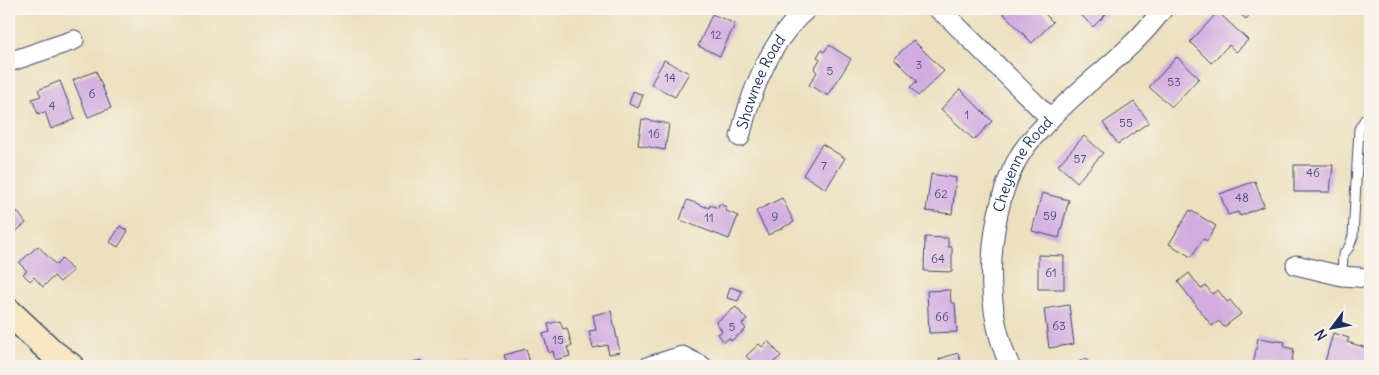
<svg xmlns="http://www.w3.org/2000/svg" width="1379" height="375" viewBox="0 0 1379 375" font-family="Delius,sans-serif">
<style>
.building{fill:#d2ace0}
.lines{fill:none;stroke-linecap:round;stroke-linejoin:round}
.lane-casing{stroke:#3a4a6c;stroke-width:11}
.street-casing{stroke:#3a4a6c;stroke-width:21}
.secondary-casing{stroke:#3a4a6c;stroke-width:29}
.lane{stroke:#fff;stroke-width:9}
.street{stroke:#fff;stroke-width:19}
.secondary{stroke:#f7e8c3;stroke-width:26}
.labels{text-anchor:middle;stroke-width:5;stroke-linejoin:round;paint-order:stroke}
.number-label{font-size:12px;fill:#494e7e}
.street-label{font-size:15px;fill:#1b2f5e;stroke:#f7f3e8}
</style>
<rect width="100%" height="100%" fill="#f7f3e8"/>
<filter id="ink" filterUnits="userSpaceOnUse"><feTurbulence type="fractalNoise" baseFrequency=".02" numOctaves="2"/><feDisplacementMap in="SourceGraphic" scale="10" xChannelSelector="R" yChannelSelector="G"/><feConvolveMatrix kernelMatrix="1 2 1 2 8 2 1 2 1" color-interpolation-filters="sRGB"/></filter>
<filter id="wash" filterUnits="userSpaceOnUse"><feTurbulence type="fractalNoise" baseFrequency=".0096" numOctaves="4" result="noise"/><feDisplacementMap in="SourceGraphic" scale="20" xChannelSelector="R" yChannelSelector="G"/><feGaussianBlur stdDeviation="1.12" result="paint"/><feColorMatrix in="noise" values="0 0 0 0 0 0 0 0 0 0 0 0 0 0 0 0 0 1.4 0 .05"/><feComposite in="paint" operator="in"/></filter>
<g filter="url(#wash)">
<rect width="100%" height="100%" fill="#ece0be"/>
<g id="blocks">
<!-- building -->
<g class="building">
<polygon points="1005,9 1040,9 1053,22 1032,43 1002,12"/>
<polygon points="1075,9 1109,9 1110,10 1093,27"/>
<polygon points="1235,9 1255,9 1246,19"/>
<polygon points="1218,12 1248,40 1236,52 1229,45 1211,63 1190,42"/>
<polygon points="712,14 735,24 720,56 698,46"/>
<polygon points="913,40 944,71 918,96 910,87 917,81 894,58"/>
<polygon points="829,45 851,59 828,96 809,85 817,72 814,69 820,59 817,57 821,50 824,52"/>
<polygon points="1177,57 1199,78 1172,107 1149,87"/>
<polygon points="664,60 689,73 675,97 651,84"/>
<polygon points="96,71 111,108 88,117 73,80"/>
<polygon points="60,81 75,119 51,129 45,112 38,114 32,99 41,96 38,90"/>
<polygon points="960,89 992,121 974,140 941,109"/>
<polygon points="633,91 643,95 638,108 629,104"/>
<polygon points="1134,102 1149,122 1118,144 1103,123"/>
<polygon points="642,119 669,124 665,150 638,145"/>
<polygon points="1084,136 1103,153 1077,182 1058,165"/>
<polygon points="822,144 845,158 826,189 803,175"/>
<polygon points="1294,165 1333,165 1330,192 1294,192"/>
<polygon points="931,174 956,178 952,214 926,211"/>
<polygon points="1255,181 1264,206 1240,216 1238,212 1228,215 1220,194"/>
<polygon points="1042,193 1069,200 1059,238 1032,231"/>
<polygon points="782,198 794,222 768,235 756,211"/>
<polygon points="687,200 709,208 710,205 718,208 719,204 727,207 726,211 738,216 729,239 680,220"/>
<polygon points="16,210 26,223 9,237 9,216"/>
<polygon points="1190,210 1216,226 1207,241 1203,239 1191,257 1169,244"/>
<polygon points="1369,220 1370,220 1370,237 1368,237"/>
<polygon points="120,226 128,231 118,247 110,242"/>
<polygon points="925,237 948,238 948,247 952,247 952,272 924,271"/>
<polygon points="38,246 56,265 62,259 73,271 60,282 54,276 43,287 34,277 30,281 23,274 27,271 19,263"/>
<polygon points="1038,255 1064,256 1064,289 1038,289"/>
<polygon points="1189,273 1201,289 1206,286 1212,294 1218,290 1227,302 1230,300 1241,314 1224,327 1219,321 1212,326 1178,282"/>
<polygon points="730,287 742,291 738,301 727,298"/>
<polygon points="950,290 951,303 955,303 957,332 929,333 927,291"/>
<polygon points="1069,305 1074,344 1049,348 1044,309"/>
<polygon points="736,307 747,320 742,324 746,329 731,341 729,338 724,342 718,334 722,331 716,322"/>
<polygon points="611,311 620,352 609,354 607,345 593,348 589,331 596,330 593,315"/>
<polygon points="560,321 563,329 567,328 572,346 567,347 570,356 555,360 553,351 549,353 543,334 550,332 548,324"/>
<polygon points="1333,333 1349,338 1347,342 1370,349 1365,366 1340,366 1325,362"/>
<polygon points="1258,338 1285,342 1284,347 1294,349 1291,366 1253,365"/>
<polygon points="768,341 781,356 769,366 747,366 752,362 746,356 759,344 762,347"/>
<polygon points="526,349 531,366 508,366 504,355"/>
<polygon points="958,353 962,365 965,364 965,366 941,366 939,359"/>
<polygon points="1085,358 1091,366 1073,366"/>
<polygon points="422,360 423,366 413,366 412,362"/>
<polygon points="466,361 468,366 458,366 457,364"/>
</g>
</g>
</g>
<g filter="url(#ink)">
<use href="#blocks" fill-opacity="0" stroke="#3a4a6c" stroke-width="1"/>
<g class="lines">
<!-- lane casing -->
<g class="lane-casing">
<polyline id="lane" points="1342,276 1343,255 1349,247 1353,236 1359,129 1365,119 1370,117"/>
</g>
<!-- street casing -->
<g class="street-casing">
<g id="street">
<polyline points="938,9 951,20 1050,118"/>
<polyline points="9,62 74,40"/>
<path id="s1" d="M740,137C751,91 770,40 807,9"/>
<polyline points="1296,265 1342,276 1370,278"/>
<polyline points="649,366 682,356 702,366"/>
<path id="s2" d="M1010,366C995,333 990,294 992,258C994,226 1001,191 1016,162C1022,150 1031,139 1041,129C1068,98 1101,74 1130,46C1142,35 1153,22 1163,9"/>
</g>
</g>
<!-- secondary casing -->
<g class="secondary-casing">
<polyline id="secondary" points="9,312 54,354 70,366"/>
</g>
<!-- lane -->
<use href="#lane" class="lane"/>
<!-- street -->
<use href="#street" class="street"/>
<!-- secondary -->
<use href="#secondary" class="secondary"/>
</g>
</g>
<g class="labels">
<!-- number labels -->
<g class="number-label">
<text x="716" y="39">12</text>
<text x="919" y="69">3</text>
<text x="830" y="75">5</text>
<text x="670" y="82">14</text>
<text x="1174" y="86">53</text>
<text x="92" y="98">6</text>
<text x="52" y="110">4</text>
<text x="967" y="119">1</text>
<text x="1126" y="127">55</text>
<text x="654" y="138">16</text>
<text x="1080" y="163">57</text>
<text x="824" y="170">7</text>
<text x="1313" y="177">46</text>
<text x="941" y="198">62</text>
<text x="1242" y="202">48</text>
<text x="1050" y="220">59</text>
<text x="775" y="221">9</text>
<text x="709" y="222">11</text>
<text x="938" y="263">64</text>
<text x="1051" y="277">61</text>
<text x="942" y="321">66</text>
<text x="1059" y="330">63</text>
<text x="732" y="331">5</text>
<text x="558" y="344">15</text>
</g>
<!-- street labels -->
<g class="street-label">
<text dy="5" stroke="none"><textPath href="#s1" startOffset="59">Shawnee Road</textPath></text>
<text dy="5" stroke="none"><textPath href="#s2" startOffset="211">Cheyenne Road</textPath></text>
</g>
</g>
<!-- margin -->
<rect width="1379" height="375" fill="none" stroke="#f7f3e8" stroke-width="30"/>
<!-- north arrow -->
<g transform="translate(1332 328) rotate(238)" stroke="#f7f3e8" stroke-width="4" paint-order="stroke">
<path d="M0-4L9 19L0 12L-9 19Z" fill="#1b2f5e"/>
<text y="-8" font-size="14" font-weight="bold" text-anchor="middle" fill="#1b2f5e">N</text>
</g>
</svg>
